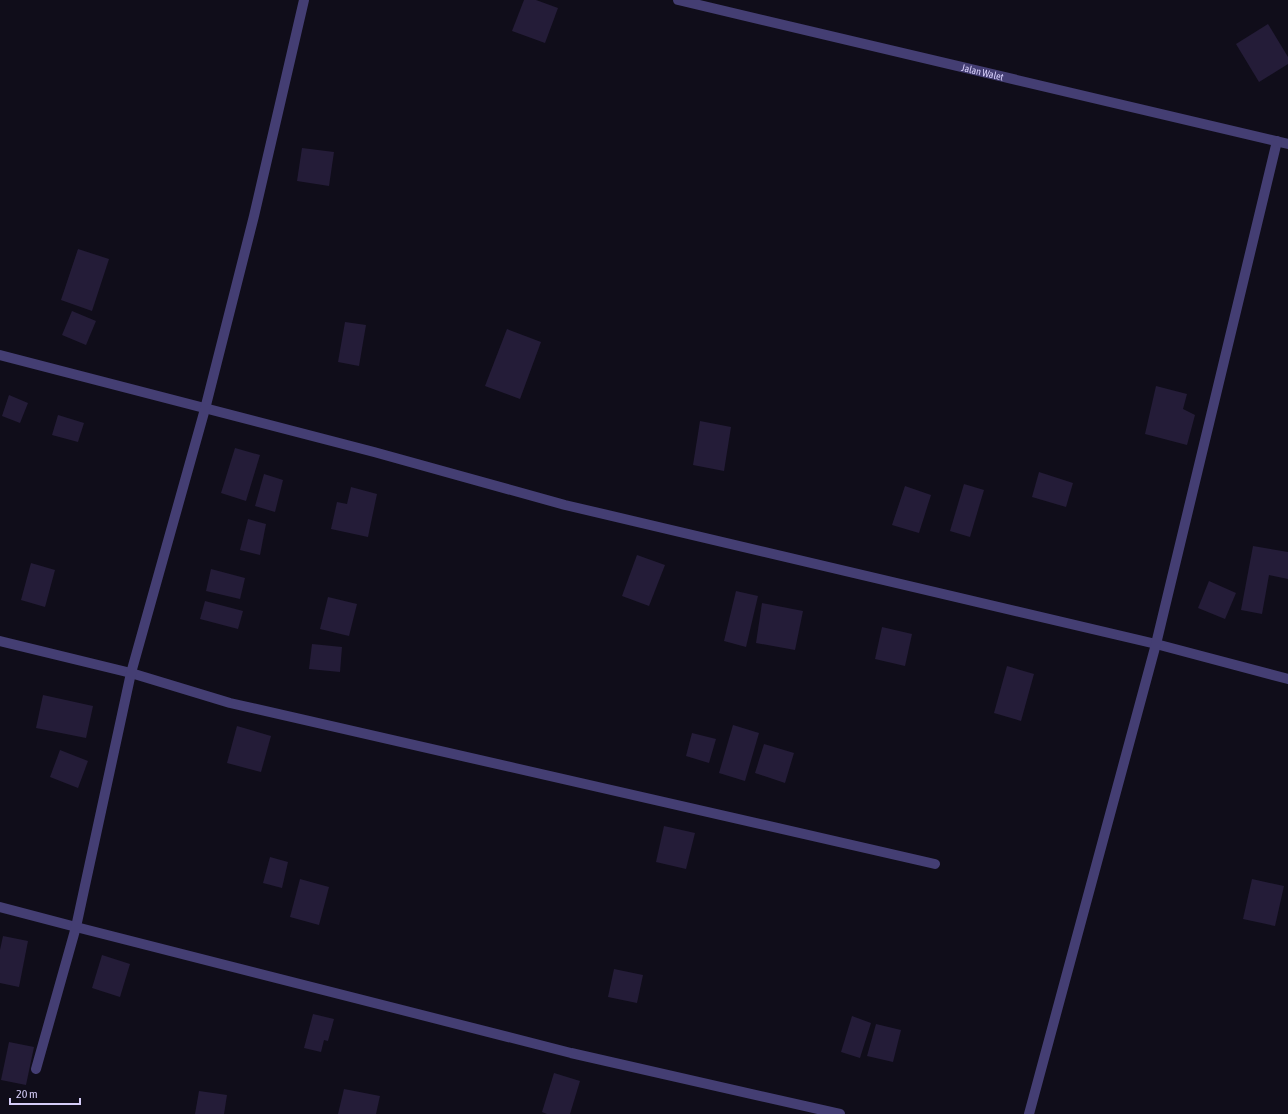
<svg xmlns="http://www.w3.org/2000/svg" width="1288" height="1114" viewBox="0 0 1288 1114" font-family="'Asap Condensed',sans-serif">
<style>
.building{fill:#241c38}
.lines{fill:none;stroke-linecap:round;stroke-linejoin:round}
.street{stroke:#443e73;stroke-width:10}
.labels{text-anchor:middle;stroke-width:4;stroke-linejoin:round;paint-order:stroke}
.street-label{font-size:10px;fill:#d5cdf8;stroke:#100d1a}
</style>
<rect width="100%" height="100%" fill="#100d1a"/>
<!-- building -->
<g class="building">
<polygon points="524,0 536,0 558,8 545,43 512,31"/>
<polygon points="1268,24 1288,57 1288,64 1259,82 1236,44"/>
<polygon points="302,148 334,152 329,186 297,181"/>
<polygon points="78,249 109,259 92,311 61,300"/>
<polygon points="72,311 96,321 86,345 62,335"/>
<polygon points="345,322 366,325 359,366 338,362"/>
<polygon points="507,329 541,342 520,399 485,386"/>
<polygon points="1156,386 1187,394 1183,409 1195,415 1187,445 1145,434"/>
<polygon points="9,395 28,403 20,423 2,416"/>
<polygon points="58,415 84,423 78,442 52,435"/>
<polygon points="700,421 731,427 724,471 693,465"/>
<polygon points="235,448 260,455 246,501 221,493"/>
<polygon points="1039,472 1073,483 1066,507 1032,497"/>
<polygon points="264,474 283,480 275,512 255,506"/>
<polygon points="964,484 984,490 970,537 950,531"/>
<polygon points="905,486 931,495 919,533 892,525"/>
<polygon points="351,487 377,494 368,537 331,529 337,502 347,504"/>
<polygon points="248,519 266,524 260,555 240,550"/>
<polygon points="1253,546 1288,552 1288,579 1269,575 1262,614 1241,610"/>
<polygon points="637,555 665,565 649,606 622,596"/>
<polygon points="31,563 55,570 45,607 21,600"/>
<polygon points="211,569 245,578 240,599 206,591"/>
<polygon points="1209,581 1236,593 1225,619 1198,608"/>
<polygon points="736,591 758,596 746,647 724,641"/>
<polygon points="328,597 357,604 349,636 320,629"/>
<polygon points="205,601 243,611 238,629 200,619"/>
<polygon points="762,603 803,611 795,650 756,643"/>
<polygon points="882,627 912,634 905,666 875,659"/>
<polygon points="312,644 342,647 340,672 309,669"/>
<polygon points="1007,666 1034,674 1021,721 994,713"/>
<polygon points="43,695 93,706 86,738 36,728"/>
<polygon points="733,725 759,733 745,781 719,773"/>
<polygon points="237,726 271,736 261,772 227,763"/>
<polygon points="692,733 716,739 709,763 686,756"/>
<polygon points="764,744 794,753 785,783 755,773"/>
<polygon points="60,750 88,761 78,788 50,777"/>
<polygon points="664,826 695,833 686,869 656,862"/>
<polygon points="270,857 288,862 282,888 263,883"/>
<polygon points="300,879 329,887 319,925 290,917"/>
<polygon points="1252,879 1284,886 1275,926 1243,919"/>
<polygon points="3,936 28,941 19,987 0,983 0,950"/>
<polygon points="102,955 130,964 120,997 92,988"/>
<polygon points="614,969 643,975 637,1003 608,997"/>
<polygon points="313,1014 334,1019 328,1041 324,1040 321,1052 304,1048"/>
<polygon points="852,1016 871,1023 860,1058 841,1052"/>
<polygon points="876,1024 901,1030 893,1062 867,1056"/>
<polygon points="9,1042 34,1047 26,1085 1,1080"/>
<polygon points="554,1073 580,1081 570,1114 547,1114 542,1112"/>
<polygon points="344,1089 380,1096 376,1114 338,1114"/>
<polygon points="199,1091 227,1095 224,1114 195,1114"/>
</g>
<g class="lines">
<!-- street -->
<g class="street">
<path id="s1" d="M678,0L1288,144"/>
<polyline points="0,355 374,452 565,505 1156,644 1288,679"/>
<polyline points="0,641 131,673 230,703 935,864"/>
<polyline points="0,907 76,927 571,1053 840,1114"/>
<polyline points="36,1069 76,927 131,673 205,409 254,216 304,0"/>
<polyline points="1029,1114 1156,644 1277,141"/>
</g>
</g>
<g class="labels">
<!-- street labels -->
<g class="street-label">
<text dy="4" stroke="none"><textPath href="#s1" startOffset="313">Jalan Walet</textPath></text>
</g>
</g>
<!-- scale -->
<path d="M10 1098v6h70v-6" fill="none" stroke="#d5cdf8" stroke-width="2"/>
<text x="16" y="1098" font-size="12" fill="#d5cdf8" stroke="#100d1a" stroke-width="3" paint-order="stroke">20 m</text>
</svg>
